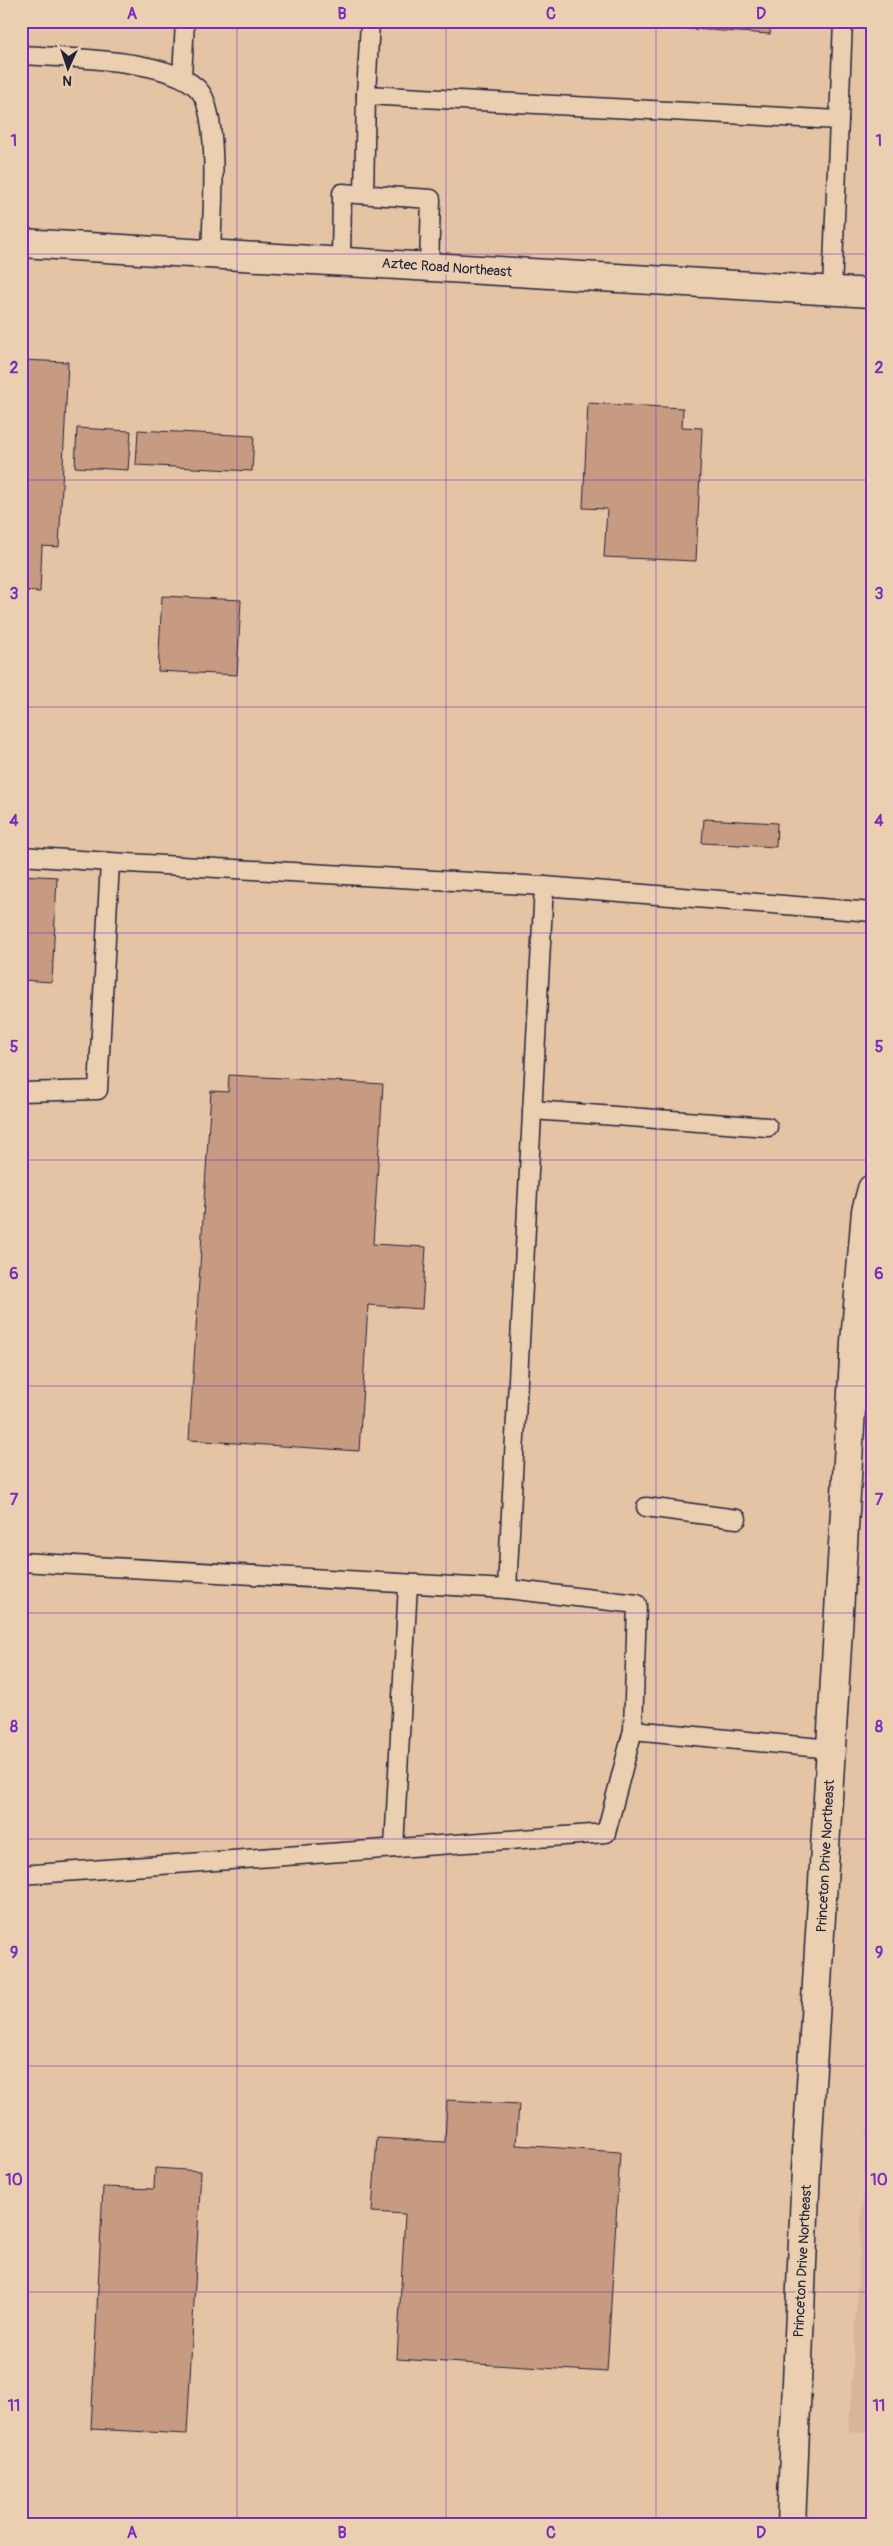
<svg xmlns="http://www.w3.org/2000/svg" width="893" height="2546" viewBox="0 0 893 2546" font-family="Pangolin,sans-serif">
<style>
.built{fill:#d8b498}
.building{fill:#c69b82;stroke:#22223b}
.lines{fill:none;stroke-linecap:round;stroke-linejoin:round}
.lane-casing{stroke:#22223b;stroke-width:21}
.street-casing{stroke:#22223b;stroke-width:31}
.lane{stroke:#eacfb1;stroke-width:18}
.street{stroke:#eacfb1;stroke-width:28}
.grid{fill:none;stroke:#7b2cbf;stroke-width:1;stroke-opacity:0.55}
.labels{text-anchor:middle;stroke-width:5;stroke-linejoin:round;paint-order:stroke}
.street-label{font-size:14px;fill:#22223b;stroke:#eacfb1}
.neatline{fill:none;stroke:#7b2cbf;stroke-width:2}
.grid-label{font-size:16px;text-anchor:middle;font-weight:bold;fill:#7b2cbf}
</style>
<rect width="100%" height="100%" fill="#e5c3a5"/>
<filter id="ink" filterUnits="userSpaceOnUse"><feTurbulence type="fractalNoise" baseFrequency=".02" numOctaves="2"/><feDisplacementMap in="SourceGraphic" scale="10" xChannelSelector="R" yChannelSelector="G"/><feConvolveMatrix kernelMatrix="1 2 1 2 8 2 1 2 1" color-interpolation-filters="sRGB"/></filter>
<g filter="url(#ink)">
<!-- built -->
<polygon class="built" points="867,2128 872,2129 872,2433 849,2432"/>
<!-- building -->
<g class="building">
<polygon points="566,21 771,21 770,34"/>
<polygon points="21,360 68,362 59,547 42,546 40,592 21,591"/>
<polygon points="588,403 683,408 682,427 702,428 696,561 604,557 607,509 583,508"/>
<polygon points="77,428 131,431 128,470 75,467"/>
<polygon points="138,430 254,436 252,471 136,465"/>
<polygon points="162,596 241,600 237,675 158,671"/>
<polygon points="704,819 777,823 776,847 702,843"/>
<polygon points="21,875 57,877 52,982 21,980"/>
<polygon points="229,1075 383,1084 373,1244 426,1247 422,1309 368,1305 359,1451 189,1440 211,1091 228,1092"/>
<polygon points="447,2100 519,2104 516,2145 620,2152 607,2372 397,2359 405,2214 372,2212 377,2138 445,2142"/>
<polygon points="155,2168 201,2171 187,2434 91,2429 103,2187 154,2189"/>
</g>
<g class="lines">
<!-- lane casing -->
<g class="lane-casing">
<g id="lane">
<path d="M21,55C61,58 187,57 204,98C219,133 212,215 211,254"/>
<polyline points="182,77 185,21"/>
<polyline points="366,95 370,21"/>
<polyline points="839,120 843,21"/>
<polyline points="364,194 366,95 839,120 832,290"/>
<polyline points="341,261 342,193 431,199 429,267"/>
<polyline points="21,856 110,862"/>
<polyline points="21,1092 98,1090 110,862 544,886"/>
<polyline points="532,1110 768,1127"/>
<polyline points="646,1507 737,1519"/>
<polyline points="21,1562 507,1589 544,886 872,912"/>
<polyline points="507,1589 637,1604 633,1730"/>
<polyline points="394,1848 408,1584"/>
<polyline points="21,1875 606,1833 633,1730 831,1749"/>
</g>
</g>
<!-- street casing -->
<g class="street-casing">
<g id="street">
<polyline points="21,243 872,293"/>
<polyline points="791,2525 806,2169 855,1342 866,1211 872,1189"/>
</g>
</g>
<!-- lane -->
<use href="#lane" class="lane"/>
<!-- street -->
<use href="#street" class="street"/>
</g>
</g>
<!-- grid -->
<path class="grid" d="M237,21V2525M446,21V2525M656,21V2525M21,254H872M21,480H872M21,707H872M21,933H872M21,1160H872M21,1386H872M21,1613H872M21,1839H872M21,2066H872M21,2292H872"/>
<g class="labels">
<!-- street labels -->
<g class="street-label">
<text transform="translate(447 267) rotate(4)" y="5">Aztec Road Northeast</text>
<text transform="translate(825 1856) rotate(-87)" y="5">Princeton Drive Northeast</text>
<text transform="translate(802 2261) rotate(-87)" y="5">Princeton Drive Northeast</text>
</g>
</g>
<!-- margin -->
<rect width="893" height="2546" fill="none" stroke="#eacfb1" stroke-width="55"/>
<!-- north arrow -->
<g transform="translate(68 68) rotate(183)" stroke="#eacfb1" stroke-width="4" paint-order="stroke">
<path d="M0-4L9 19L0 12L-9 19Z" fill="#22223b"/>
<text y="-8" font-size="14" font-weight="bold" text-anchor="middle" fill="#22223b">N</text>
</g>
<rect x="28" y="28" width="838" height="2490" class="neatline"/>
<g class="grid-label">
<text x="132" y="19">A</text>
<text x="342" y="19">B</text>
<text x="551" y="19">C</text>
<text x="761" y="19">D</text>
<text x="14" y="146">1</text>
<text x="879" y="146">1</text>
<text x="14" y="373">2</text>
<text x="879" y="373">2</text>
<text x="14" y="599">3</text>
<text x="879" y="599">3</text>
<text x="14" y="826">4</text>
<text x="879" y="826">4</text>
<text x="14" y="1052">5</text>
<text x="879" y="1052">5</text>
<text x="14" y="1279">6</text>
<text x="879" y="1279">6</text>
<text x="14" y="1505">7</text>
<text x="879" y="1505">7</text>
<text x="14" y="1732">8</text>
<text x="879" y="1732">8</text>
<text x="14" y="1958">9</text>
<text x="879" y="1958">9</text>
<text x="14" y="2185">10</text>
<text x="879" y="2185">10</text>
<text x="14" y="2411">11</text>
<text x="879" y="2411">11</text>
<text x="132" y="2538">A</text>
<text x="342" y="2538">B</text>
<text x="551" y="2538">C</text>
<text x="761" y="2538">D</text>
</g>
</svg>
